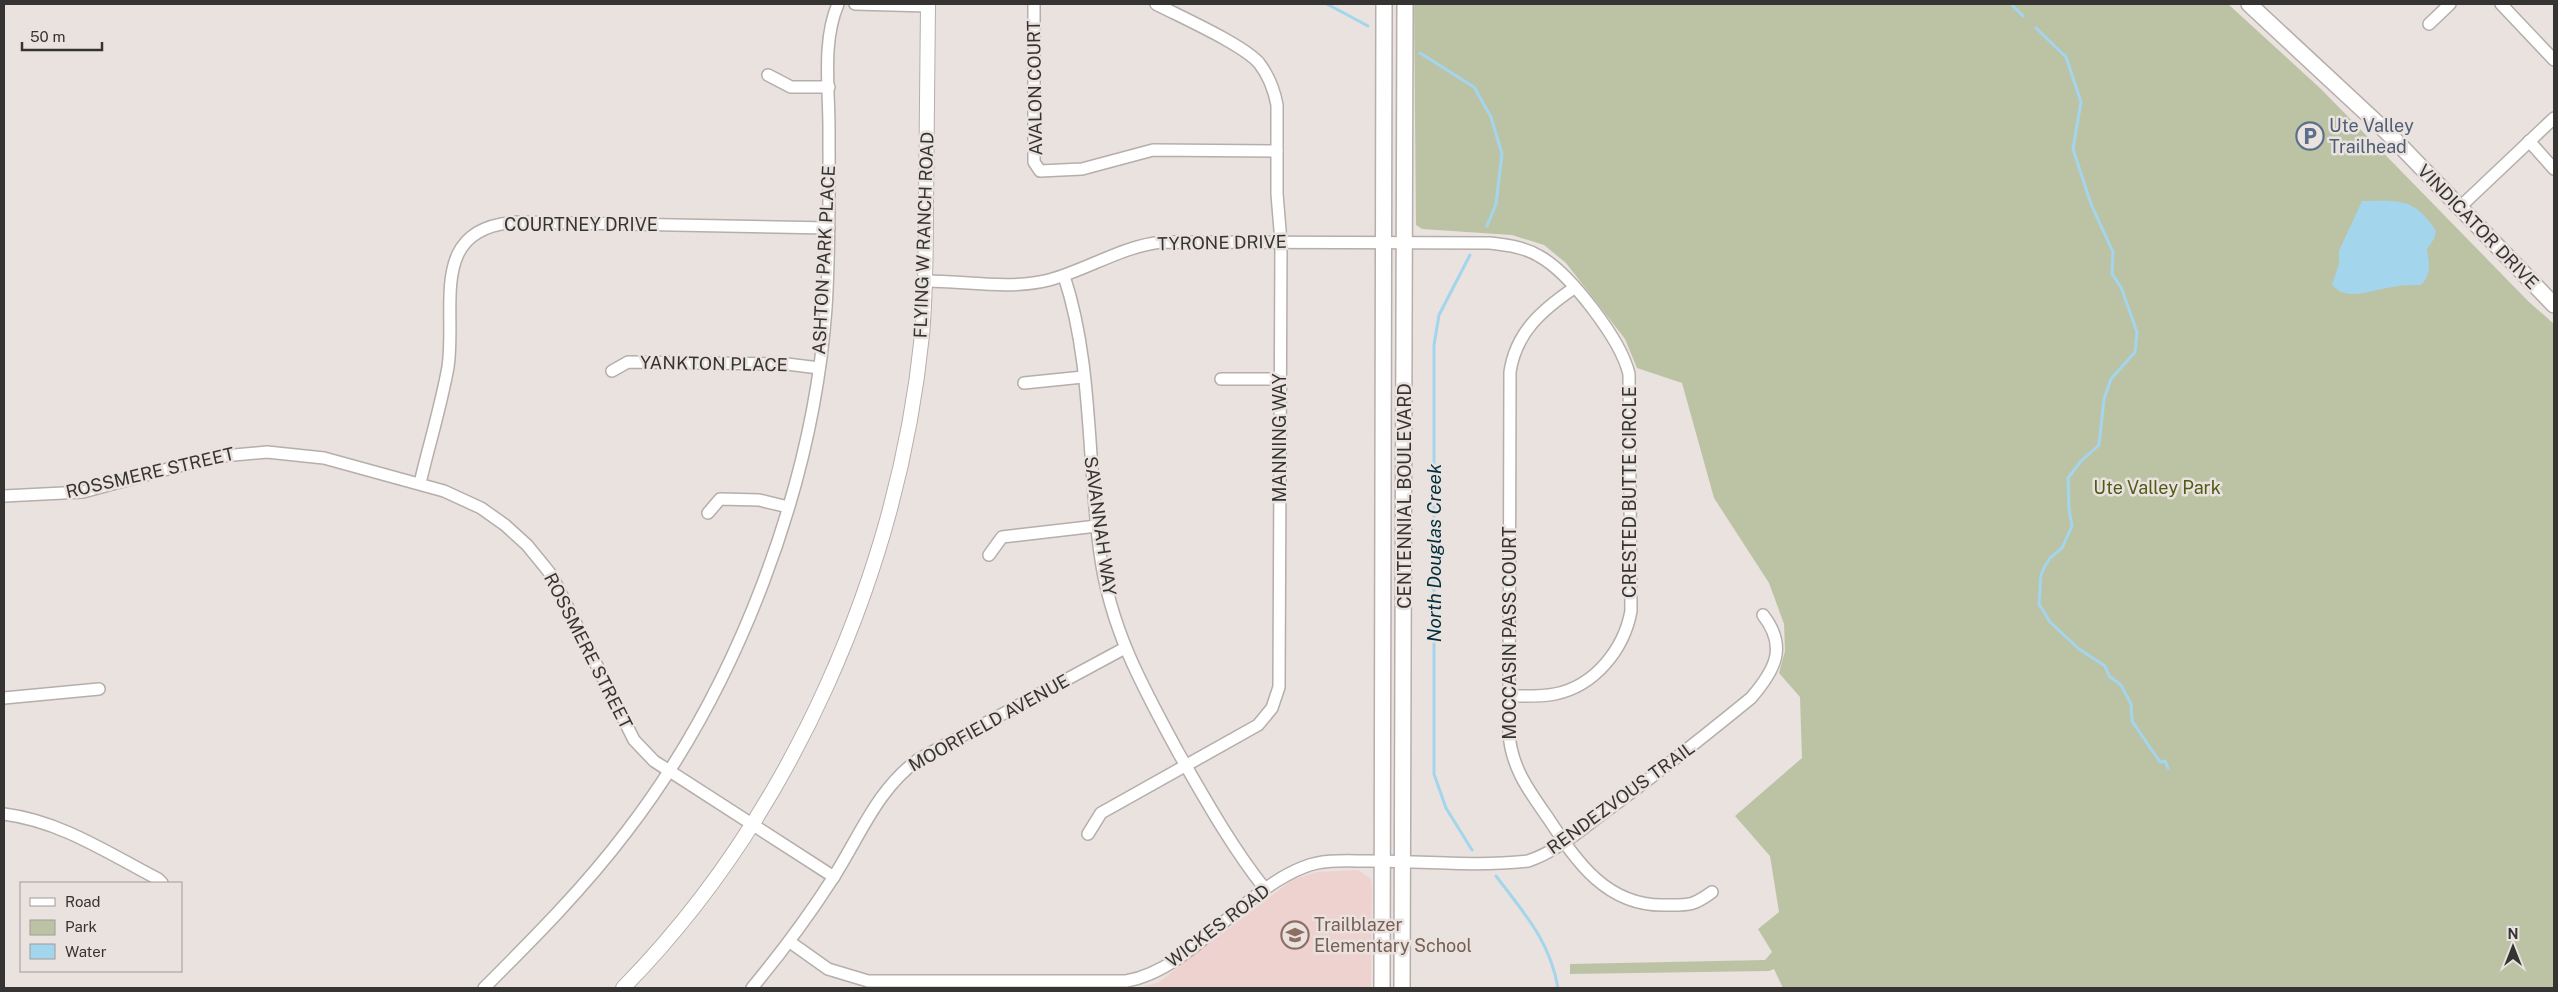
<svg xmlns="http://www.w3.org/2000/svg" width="2558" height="992" viewBox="0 0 2558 992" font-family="'Public Sans',sans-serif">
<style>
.education{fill:#edd2d0}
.green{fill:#bcc3a5}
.water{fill:#a3d5ed}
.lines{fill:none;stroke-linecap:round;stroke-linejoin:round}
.stream{stroke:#a3d5ed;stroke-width:3}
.minor-casing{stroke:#b5aeab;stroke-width:14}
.tertiary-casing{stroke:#b5aeab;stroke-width:16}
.secondary-casing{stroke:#b5aeab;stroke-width:18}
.minor{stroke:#fff;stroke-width:11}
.tertiary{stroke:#fff;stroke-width:14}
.secondary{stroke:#fff;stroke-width:15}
.labels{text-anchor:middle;stroke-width:5;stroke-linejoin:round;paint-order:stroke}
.street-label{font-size:18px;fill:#363432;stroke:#e9e2de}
.service-label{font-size:18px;fill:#4e5e75;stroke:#e9e2de;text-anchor:start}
.park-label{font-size:18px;fill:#505b16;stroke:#e9e2de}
.education-label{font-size:18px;fill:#785e54;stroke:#e9e2de;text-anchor:start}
.water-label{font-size:19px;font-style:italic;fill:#012e3e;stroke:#e9e2de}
</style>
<rect width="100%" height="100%" fill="#e9e2de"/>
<!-- education -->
<polygon class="education" points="1358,870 1371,879 1372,888 1371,988 1140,988 1159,982 1292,880 1317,872"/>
<!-- green -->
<polygon class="green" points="1414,4 2228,4 2321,89 2528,301 2554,324 2554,988 1783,988 1774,969 1769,971 1570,974 1570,964 1765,960 1772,952 1758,929 1779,912 1770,856 1735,816 1802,758 1800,697 1779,673 1785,651 1784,624 1769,583 1714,498 1682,383 1637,368 1625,339 1566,263 1544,245 1512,235 1422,229 1416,225"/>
<!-- water -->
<path class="water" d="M2362,201C2399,201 2414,197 2436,231L2434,239L2427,249C2429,264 2432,274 2421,285C2411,285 2402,285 2393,287C2373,289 2348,303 2332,285L2339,264V251Z"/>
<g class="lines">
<!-- stream -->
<g class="stream">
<polyline points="1327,4 1368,26"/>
<polyline points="2011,4 2023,16"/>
<polyline points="2036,28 2066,57 2081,102 2073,149 2091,204 2113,252 2112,274 2121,287 2137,332 2135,352 2111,379 2104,399 2099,445 2081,461 2068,478 2069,509 2072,526 2062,548 2050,558 2045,566 2041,575 2039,604 2050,622 2079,649 2105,666 2109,676 2121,685 2131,704 2132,721 2160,762 2165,761 2168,768"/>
<polyline points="1420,53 1474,87 1491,117 1502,154 1496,204 1487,226"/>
<polyline points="1470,255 1439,315 1434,345 1434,774 1446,808 1472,850"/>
<path d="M1496,876C1524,913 1550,941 1558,988"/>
</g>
<!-- minor casing -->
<g class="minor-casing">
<g id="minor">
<polyline points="855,4 928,6"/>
<polyline points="1034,4 1034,162 1040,171 1082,169 1153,150 1277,151"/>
<polyline points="2501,4 2554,60"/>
<polyline points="2429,24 2450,4"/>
<polyline points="768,75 791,87 829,87"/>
<polyline points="2529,141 2554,169"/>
<polyline points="2459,208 2554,118"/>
<path d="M1064,276C1093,363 1087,462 1100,553C1110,628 1142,686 1178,752C1205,799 1231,846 1265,889"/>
<path d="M926,281C965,281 1010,290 1049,280C1087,270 1122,246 1162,242L1490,243C1507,245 1524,247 1539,256C1570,273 1621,340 1629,374L1631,611C1624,649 1595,686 1555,694C1540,697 1525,696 1509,696"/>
<path d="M1574,288C1542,310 1516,332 1510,372L1509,733C1511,767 1529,791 1548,818C1577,862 1607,907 1666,905C1689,905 1693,906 1712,892"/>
<polyline points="612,371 628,362 787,364 819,368"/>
<polyline points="1221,379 1280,379"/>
<polyline points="1024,383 1083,377"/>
<path d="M420,483C429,445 441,406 448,367C457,307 426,225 520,222L829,228"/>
<polyline points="4,496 83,492 212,457 267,452 324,458 444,491 481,508 505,525 527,545 545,567 552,576 634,740 654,761 834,877"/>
<polyline points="708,513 720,499 759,500 788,507"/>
<polyline points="989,555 1002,537 1097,526"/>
<polyline points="4,698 99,689"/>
<path d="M4,814C60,821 108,853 158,879L162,883"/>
<path d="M1088,834L1101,813L1258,725L1272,708L1279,687L1281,242L1277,194V105C1274,89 1269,76 1259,63C1242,44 1181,17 1156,4"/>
<path d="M790,942L828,969L868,981H1126C1191,970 1241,891 1304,867C1324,859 1347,861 1368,861C1421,861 1476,867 1528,861C1556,852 1579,831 1602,814C1653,777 1702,738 1751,698C1775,670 1788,647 1763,615"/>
<path d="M484,988C534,938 584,888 627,831C737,688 813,488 826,308C830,248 829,188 829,128C829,88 822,41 838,4"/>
<path d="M752,988C781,953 808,917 833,878C860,836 877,789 919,759L1125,648"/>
</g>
</g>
<!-- tertiary casing -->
<g class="tertiary-casing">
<path id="tertiary" d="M623,988C791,817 898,572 922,335C926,290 926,246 926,201C927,135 927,70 928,4"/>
</g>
<!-- secondary casing -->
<g class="secondary-casing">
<g id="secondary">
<polyline points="2249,4 2391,136 2554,305"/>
<polyline points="1382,988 1384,4"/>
<polyline points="1402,988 1405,4"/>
</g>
</g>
<!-- minor -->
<use href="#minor" class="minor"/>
<!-- tertiary -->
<use href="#tertiary" class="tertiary"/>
<!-- secondary -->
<use href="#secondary" class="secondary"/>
</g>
<!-- icons -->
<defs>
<g id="parking-ring" transform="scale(1.4375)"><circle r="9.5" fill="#e9e2de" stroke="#5c6f8a" stroke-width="1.5"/><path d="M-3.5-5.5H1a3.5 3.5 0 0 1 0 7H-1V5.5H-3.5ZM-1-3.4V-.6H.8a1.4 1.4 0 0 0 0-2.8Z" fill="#5c6f8a"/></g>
<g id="school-ring" transform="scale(1.4375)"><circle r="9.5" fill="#e9e2de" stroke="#8d6e63" stroke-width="1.5"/><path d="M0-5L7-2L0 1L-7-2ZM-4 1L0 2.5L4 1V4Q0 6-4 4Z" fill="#8d6e63"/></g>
</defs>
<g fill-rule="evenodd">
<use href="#parking-ring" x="2310" y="136"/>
<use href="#school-ring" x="1295" y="935"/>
</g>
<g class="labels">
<!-- street labels -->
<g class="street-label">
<text transform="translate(1035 88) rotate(-91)" y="6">AVALON COURT</text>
<text x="581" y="231">COURTNEY DRIVE</text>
<text transform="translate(2478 227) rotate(46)" y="6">VINDICATOR DRIVE</text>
<text transform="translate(924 235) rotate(-88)" y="6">FLYING W RANCH ROAD</text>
<text transform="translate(1222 243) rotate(-1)" y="6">TYRONE DRIVE</text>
<text transform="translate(824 260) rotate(-87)" y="6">ASHTON PARK PLACE</text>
<text transform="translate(714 364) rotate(1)" y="6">YANKTON PLACE</text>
<text transform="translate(1280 438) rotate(-90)" y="6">MANNING WAY</text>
<text transform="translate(150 473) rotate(-13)" y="6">ROSSMERE STREET</text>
<text transform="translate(1630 492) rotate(-90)" y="6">CRESTED BUTTE CIRCLE</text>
<text transform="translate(1405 496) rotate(-90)" y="6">CENTENNIAL BOULEVARD</text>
<text transform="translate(1100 526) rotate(82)" y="6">SAVANNAH WAY</text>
<text transform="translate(1510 633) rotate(-90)" y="6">MOCCASIN PASS COURT</text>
<text transform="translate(588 651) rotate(63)" y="6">ROSSMERE STREET</text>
<text transform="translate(989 723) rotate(-29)" y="6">MOORFIELD AVENUE</text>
<text transform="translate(1621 798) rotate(-36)" y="6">RENDEZVOUS TRAIL</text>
<text transform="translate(1218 926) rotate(-37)" y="6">WICKES ROAD</text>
</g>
<!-- service labels -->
<g class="service-label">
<text x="2329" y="132">Ute Valley<tspan x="2329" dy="21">Trailhead</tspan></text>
</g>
<!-- park labels -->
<g class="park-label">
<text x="2157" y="494">Ute Valley Park</text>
</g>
<!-- education labels -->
<g class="education-label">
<text x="1314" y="931">Trailblazer<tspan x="1314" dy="21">Elementary School</tspan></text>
</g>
<!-- water labels -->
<g class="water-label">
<text transform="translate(1434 553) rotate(-90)" y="7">North Douglas Creek</text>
</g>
</g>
<!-- border -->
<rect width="2558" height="992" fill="none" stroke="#363432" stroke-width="10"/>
<!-- legend -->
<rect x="20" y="882" width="162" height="90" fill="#e9e2de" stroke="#a19c99"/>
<rect x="30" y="898" width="25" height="8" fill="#ffffff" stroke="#a19c99"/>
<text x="65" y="907" font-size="15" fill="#363432">Road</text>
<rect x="30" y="920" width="25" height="15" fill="#bcc3a5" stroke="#a19c99"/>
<text x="65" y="932" font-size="15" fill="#363432">Park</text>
<rect x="30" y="944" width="25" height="15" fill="#a3d5ed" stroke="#a19c99"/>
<text x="65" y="957" font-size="15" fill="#363432">Water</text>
<!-- north arrow -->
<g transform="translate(2513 947)" stroke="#e9e2de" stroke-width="4" paint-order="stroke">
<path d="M0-4L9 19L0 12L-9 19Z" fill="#363432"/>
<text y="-8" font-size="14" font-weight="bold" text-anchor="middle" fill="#363432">N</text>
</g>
<!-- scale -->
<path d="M22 42v8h80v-8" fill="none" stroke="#363432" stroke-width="2.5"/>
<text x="30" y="42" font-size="15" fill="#363432" stroke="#e9e2de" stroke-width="4" paint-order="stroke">50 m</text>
</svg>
